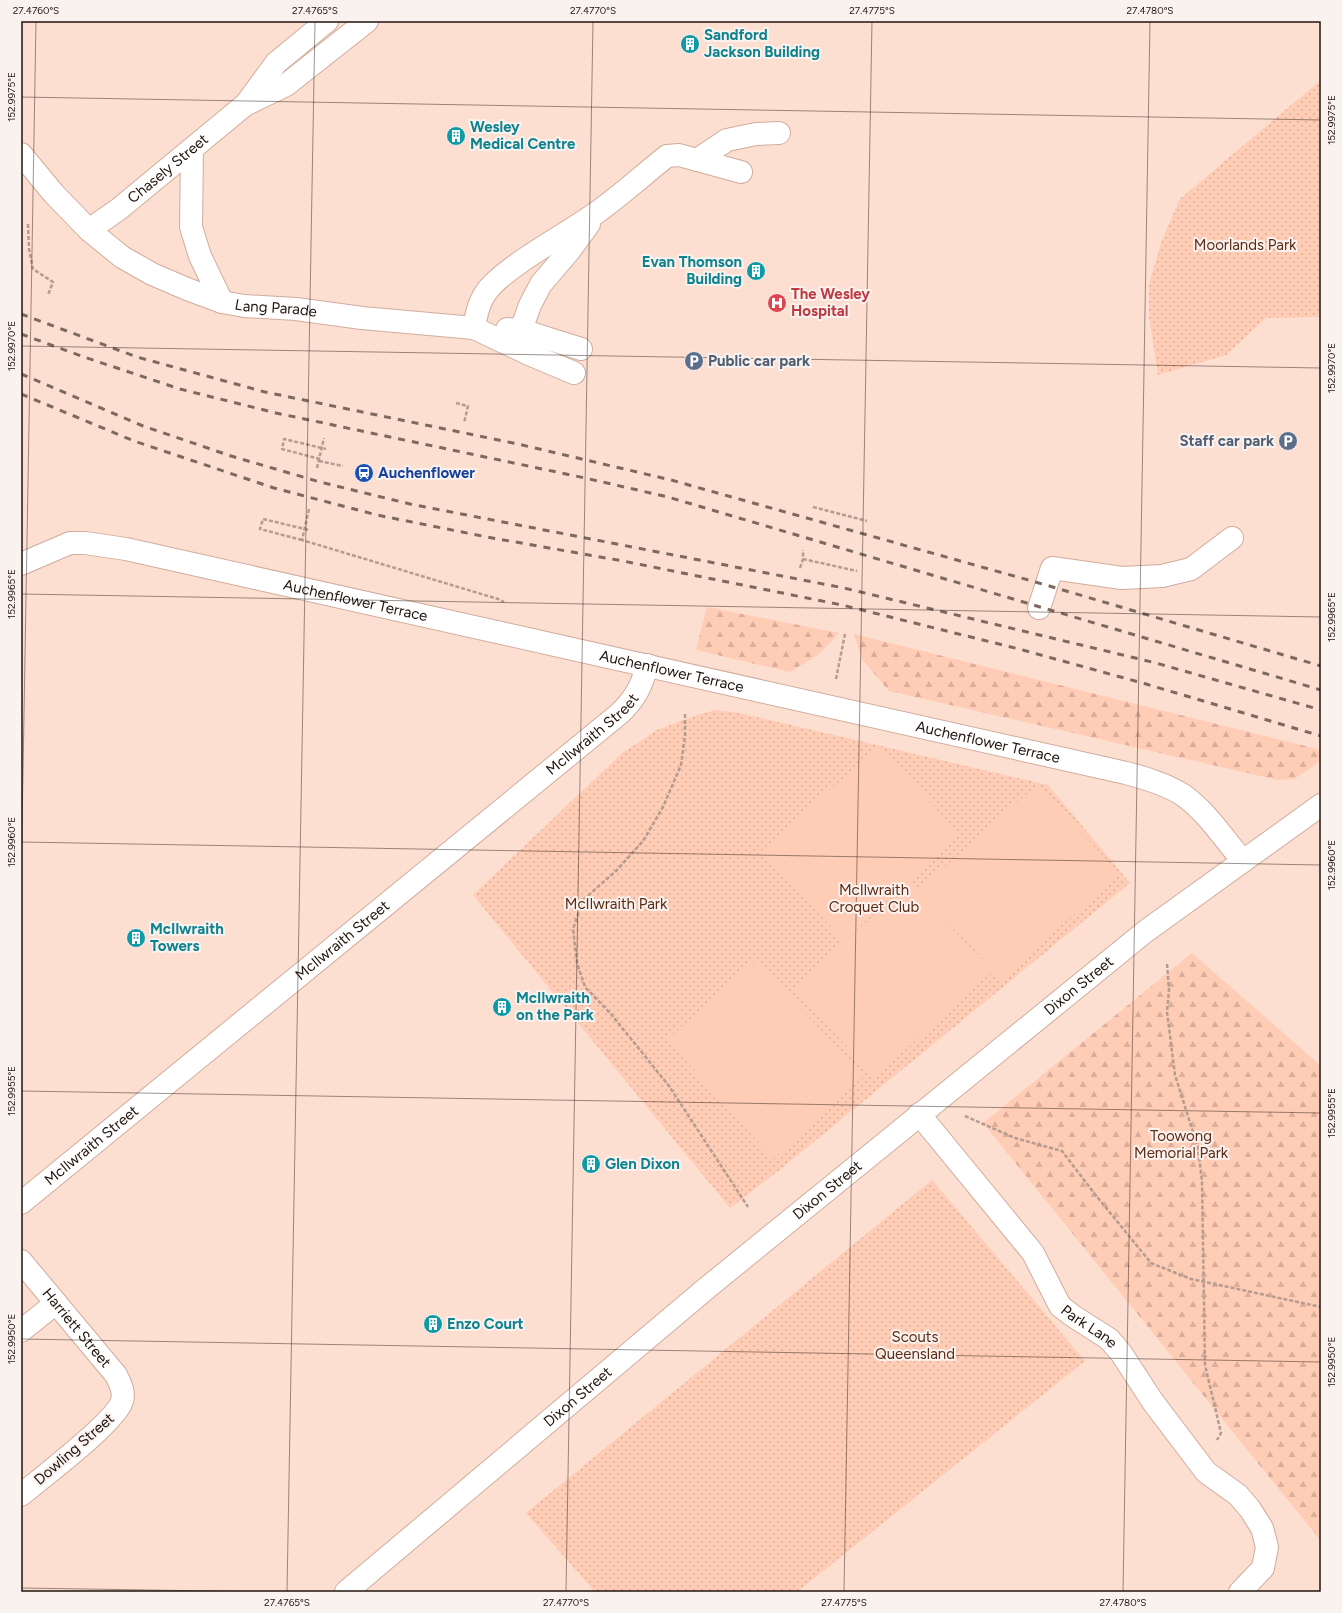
<svg xmlns="http://www.w3.org/2000/svg" width="1342" height="1613" viewBox="0 0 1342 1613" font-family="Figtree,sans-serif">
<style>
.grass{fill:url(#grass-dots)}
.forest{fill:url(#forest-firs)}
.garden{fill:#ffccb5}
.lines{fill:none;stroke-linecap:round;stroke-linejoin:round}
.minor-casing{stroke:#d0ac9d;stroke-width:24}
.path{stroke:#b49c91;stroke-width:2.5;stroke-dasharray:4 2;stroke-linecap:butt}
.minor{stroke:#fff;stroke-width:22}
.rail{stroke:#7c6960;stroke-width:3;stroke-dasharray:7 7;stroke-linecap:butt}
.path-bridge{stroke:#b49c91;stroke-width:2.5;stroke-dasharray:4 2;stroke-linecap:butt}
.ticks{fill:none;stroke:#20140e;stroke-width:1;stroke-opacity:0.45}
.labels{text-anchor:middle;stroke-width:4;stroke-linejoin:round;paint-order:stroke}
.culture-label{font-size:15px;font-weight:bold;fill:#0d838f;stroke:#faf2ef;text-anchor:start}
.street-label{font-size:15px;fill:#20140e;stroke:#faf2ef}
.park-label{font-size:15px;fill:#5c2c14;stroke:#faf2ef}
.health-label{font-size:15px;font-weight:bold;fill:#be3a42;stroke:#faf2ef;text-anchor:start}
.service-label{font-size:15px;font-weight:bold;fill:#4e5e75;stroke:#faf2ef;text-anchor:start}
.transit-label{font-size:15px;font-weight:bold;fill:#164399;stroke:#faf2ef;text-anchor:start}
.neatline{fill:none;stroke:#20140e;stroke-width:1.5}
.ticks-label{font-size:10px;text-anchor:middle;fill:#20140e}
</style>
<defs>
<pattern id="grass-dots" width="8" height="8" patternUnits="userSpaceOnUse"><rect width="8" height="8" fill="#ffccb5"/><path d="M2 2h.1M6 6h.1" fill="none" stroke="#daae9a" stroke-width="1.8" stroke-linecap="round"/></pattern>
<pattern id="forest-firs" width="22" height="20" patternUnits="userSpaceOnUse"><rect width="22" height="20" fill="#ffccb5"/><path d="M5 1l3.5 6h-7zM16 11l3.5 6h-7z" fill="#daae9a"/></pattern>
</defs>
<rect width="100%" height="100%" fill="#fddfd2"/>
<!-- grass -->
<g class="grass">
<polygon points="1321,80 1321,317 1266,318 1226,355 1158,375 1149,316 1149,284 1162,240 1180,199"/>
<polygon points="715,710 739,713 1048,785 1130,883 777,1172 730,1208 473,895 621,754 657,730 691,717"/>
<polygon points="932,1180 1085,1361 797,1592 595,1592 526,1513"/>
</g>
<!-- forest -->
<g class="forest">
<polygon points="707,607 839,633 819,654 790,672 696,650"/>
<polygon points="854,634 1321,750 1321,761 1294,779 1278,780 889,691 862,659"/>
<polygon points="1192,953 1321,1066 1321,1541 983,1123"/>
</g>
<!-- garden -->
<g class="garden">
<polygon points="880,745 960,835 843,941 762,850"/>
<polygon points="1038,784 1119,874 1001,980 920,889"/>
<polygon points="911,882 992,972 874,1078 794,987"/>
<polygon points="757,959 863,1077 773,1159 667,1040"/>
</g>
<g class="lines">
<!-- minor casing -->
<g class="minor-casing">
<g id="minor">
<polyline points="249,103 286,85 367,21"/>
<polyline points="192,149 191,227 200,256 222,302"/>
<path id="s1" d="M21,154L54,194L89,230L122,257L152,274L187,289L222,302L244,306L296,309L362,318L474,328L529,354L574,373"/>
<polyline points="697,160 727,140 756,134 779,133"/>
<path id="s2" d="M89,230L119,209L246,104L276,63L327,21"/>
<path d="M474,328C477,310 480,297 493,284C520,258 564,236 596,213C620,196 643,175 667,156L679,155L741,172"/>
<polyline points="507,329 521,330 581,349"/>
<polyline points="521,330 530,305 541,284 570,250 589,224"/>
<path id="s3" d="M21,564L70,543H85L126,549L1126,773C1145,778 1166,784 1183,795C1207,812 1224,839 1243,861"/>
<polyline points="1039,608 1052,568 1122,578 1162,576 1191,569 1232,538"/>
<path id="s4" d="M919,1114L1033,1253L1060,1306L1073,1316L1109,1339L1121,1353L1153,1402L1206,1472L1238,1495L1250,1509L1262,1528L1267,1547L1263,1568L1240,1592"/>
<path id="s5" d="M21,1203L619,714C635,699 642,686 647,665"/>
<path id="s6" d="M21,1261L116,1375C120,1383 125,1392 122,1401C115,1423 42,1477 21,1495"/>
<polyline points="21,1331 56,1303"/>
<path id="s7" d="M346,1592L708,1287L1146,931L1321,805"/>
</g>
</g>
<!-- path -->
<g class="path">
<polyline points="28,224 29,249 33,269 53,282 48,295"/>
<polyline points="456,403 468,406 464,423"/>
<polyline points="319,461 343,466"/>
<polyline points="317,468 324,438"/>
<polyline points="813,507 867,521"/>
<polyline points="309,509 302,540 498,599 504,602"/>
<polyline points="803,559 857,571"/>
<polyline points="800,568 803,559 803,550"/>
<polyline points="836,679 845,634"/>
<polyline points="685,714 685,736 681,765 663,807 643,841 617,870 583,900 573,929 577,963 585,987 611,1014 669,1086 748,1207"/>
<polyline points="1167,964 1169,990 1167,1012 1175,1075 1198,1148 1202,1181 1205,1365 1221,1433 1217,1440"/>
<polyline points="965,1116 1015,1138 1062,1151 1094,1193 1151,1263 1191,1279 1321,1307"/>
</g>
<!-- minor -->
<use href="#minor" class="minor"/>
<!-- rail -->
<g class="rail">
<polyline points="21,314 137,357 265,392 518,444 671,480 1046,585 1321,666"/>
<polyline points="21,334 84,357 180,389 276,413 585,478 668,497 1321,690"/>
<polyline points="21,374 143,426 231,456 320,482 410,504 844,588 1156,663 1321,710"/>
<polyline points="21,394 134,441 274,488 377,515 487,537 623,561 842,605 1019,649 1146,684 1321,736"/>
</g>
<!-- path-bridge -->
<g class="path-bridge">
<polyline points="320,459 282,449 284,439 326,449"/>
<polyline points="302,540 260,529 263,519 309,530"/>
</g>
</g>
<!-- ticks -->
<path class="ticks" d="M21,97L1321,120M21,346L1321,368M21,594L1321,617M21,842L1321,865M21,887L36,21M21,1091L1321,1113M21,1339L1321,1362M21,1588L275,1592M287,1592L315,21M566,1592L593,21M844,1592L872,21M1123,1592L1150,21"/>
<!-- icons -->
<defs>
<g id="building-disc" transform="scale(1)"><circle r="9.5" fill="#0f9aa8" stroke="#faf2ef"/><path d="M-4-6H4V6H1V3H-1V6H-4ZM-2.5-4.3h1.7v1.8h-1.7ZM.8-4.3h1.7v1.8H.8ZM-2.5-1h1.7V.8h-1.7ZM.8-1h1.7V.8H.8Z" fill="#fff"/></g>
<g id="hospital-disc" transform="scale(1)"><circle r="9.5" fill="#e0444e" stroke="#faf2ef"/><path d="M-5-5h3v3.5h4V-5h3V5h-3V1.5h-4V5h-3Z" fill="#fff"/></g>
<g id="parking-disc" transform="scale(1)"><circle r="9.5" fill="#5c6f8a" stroke="#faf2ef"/><path d="M-3.5-5.5H1a3.5 3.5 0 0 1 0 7H-1V5.5H-3.5ZM-1-3.4V-.6H.8a1.4 1.4 0 0 0 0-2.8Z" fill="#fff"/></g>
<g id="station-disc" transform="scale(1)"><circle r="9.5" fill="#1a4fb4" stroke="#faf2ef"/><path d="M-3-6H3Q5-6 5-4V2Q5 4 3 4L4.5 6H3L1.5 4h-3L-3 6H-4.5L-3 4Q-5 4-5 2V-4Q-5-6-3-6ZM-3.5-4v3h7v-3ZM-3.5 1v1.5H-2V1ZM2 1v1.5H3.5V1Z" fill="#fff"/></g>
</defs>
<g fill-rule="evenodd">
<use href="#building-disc" x="690" y="44"/>
<use href="#building-disc" x="456" y="136"/>
<use href="#building-disc" x="756" y="271"/>
<use href="#hospital-disc" x="777" y="303"/>
<use href="#parking-disc" x="694" y="361"/>
<use href="#parking-disc" x="1288" y="441"/>
<use href="#station-disc" x="364" y="473"/>
<use href="#building-disc" x="136" y="938"/>
<use href="#building-disc" x="502" y="1007"/>
<use href="#building-disc" x="591" y="1164"/>
<use href="#building-disc" x="433" y="1324"/>
</g>
<g class="labels">
<!-- culture labels -->
<g class="culture-label">
<text x="704" y="40">Sandford<tspan x="704" dy="17">Jackson Building</tspan></text>
<text x="470" y="132">Wesley<tspan x="470" dy="17">Medical Centre</tspan></text>
<text x="742" y="267" text-anchor="end">Evan Thomson<tspan x="742" dy="17">Building</tspan></text>
<text x="150" y="934">McIlwraith<tspan x="150" dy="17">Towers</tspan></text>
<text x="516" y="1003">McIlwraith<tspan x="516" dy="17">on the Park</tspan></text>
<text x="605" y="1169">Glen Dixon</text>
<text x="447" y="1329">Enzo Court</text>
</g>
<!-- street labels -->
<g class="street-label">
<text dy="5" stroke="none"><textPath href="#s2" startOffset="100">Chasely Street</textPath></text>
<text dy="5" stroke="none"><textPath href="#s1" startOffset="309">Lang Parade</textPath></text>
<text dy="5" stroke="none"><textPath href="#s3" startOffset="345">Auchenflower Terrace</textPath></text>
<text dy="5" stroke="none"><textPath href="#s3" startOffset="669">Auchenflower Terrace</textPath></text>
<text dy="5" stroke="none"><textPath href="#s5" startOffset="739">McIlwraith Street</textPath></text>
<text dy="5" stroke="none"><textPath href="#s3" startOffset="993">Auchenflower Terrace</textPath></text>
<text dy="5" stroke="none"><textPath href="#s5" startOffset="415">McIlwraith Street</textPath></text>
<text dy="5" stroke="none"><textPath href="#s7" startOffset="951">Dixon Street</textPath></text>
<text dy="5" stroke="none"><textPath href="#s5" startOffset="91">McIlwraith Street</textPath></text>
<text dy="5" stroke="none"><textPath href="#s7" startOffset="627">Dixon Street</textPath></text>
<text dy="5" stroke="none"><textPath href="#s4" startOffset="275">Park Lane</textPath></text>
<text dy="5" stroke="none"><textPath href="#s6" startOffset="87">Harriett Street</textPath></text>
<text dy="5" stroke="none"><textPath href="#s7" startOffset="303">Dixon Street</textPath></text>
<text transform="translate(74 1449) rotate(-41)" y="5">Dowling Street</text>
</g>
<!-- park labels -->
<g class="park-label">
<text x="1245" y="250">Moorlands Park</text>
<text x="874" y="895">McIlwraith<tspan x="874" dy="17">Croquet Club</tspan></text>
<text x="616" y="909">McIlwraith Park</text>
<text x="1181" y="1141">Toowong<tspan x="1181" dy="17">Memorial Park</tspan></text>
<text x="915" y="1342">Scouts<tspan x="915" dy="17">Queensland</tspan></text>
</g>
<!-- health labels -->
<g class="health-label">
<text x="791" y="299">The Wesley<tspan x="791" dy="17">Hospital</tspan></text>
</g>
<!-- service labels -->
<g class="service-label">
<text x="708" y="366">Public car park</text>
<text x="1274" y="446" text-anchor="end">Staff car park</text>
</g>
<!-- transit labels -->
<g class="transit-label">
<text x="378" y="478">Auchenflower</text>
</g>
</g>
<!-- border -->
<rect width="1342" height="1613" fill="none" stroke="#faf2ef" stroke-width="44"/>
<rect x="22" y="22" width="1298" height="1569" class="neatline"/>
<g class="ticks-label">
<text x="36" y="14">27.4760°S</text>
<text x="315" y="14">27.4765°S</text>
<text x="593" y="14">27.4770°S</text>
<text x="872" y="14">27.4775°S</text>
<text x="1150" y="14">27.4780°S</text>
<text transform="translate(11 97) rotate(-90)" y="4">152.9975°E</text>
<text transform="translate(1331 120) rotate(-90)" y="4">152.9975°E</text>
<text transform="translate(11 346) rotate(-90)" y="4">152.9970°E</text>
<text transform="translate(1331 368) rotate(-90)" y="4">152.9970°E</text>
<text transform="translate(11 594) rotate(-90)" y="4">152.9965°E</text>
<text transform="translate(1331 617) rotate(-90)" y="4">152.9965°E</text>
<text transform="translate(11 842) rotate(-90)" y="4">152.9960°E</text>
<text transform="translate(1331 865) rotate(-90)" y="4">152.9960°E</text>
<text transform="translate(11 1091) rotate(-90)" y="4">152.9955°E</text>
<text transform="translate(1331 1113) rotate(-90)" y="4">152.9955°E</text>
<text transform="translate(11 1339) rotate(-90)" y="4">152.9950°E</text>
<text transform="translate(1331 1362) rotate(-90)" y="4">152.9950°E</text>
<text x="287" y="1606">27.4765°S</text>
<text x="566" y="1606">27.4770°S</text>
<text x="844" y="1606">27.4775°S</text>
<text x="1123" y="1606">27.4780°S</text>
</g>
</svg>
